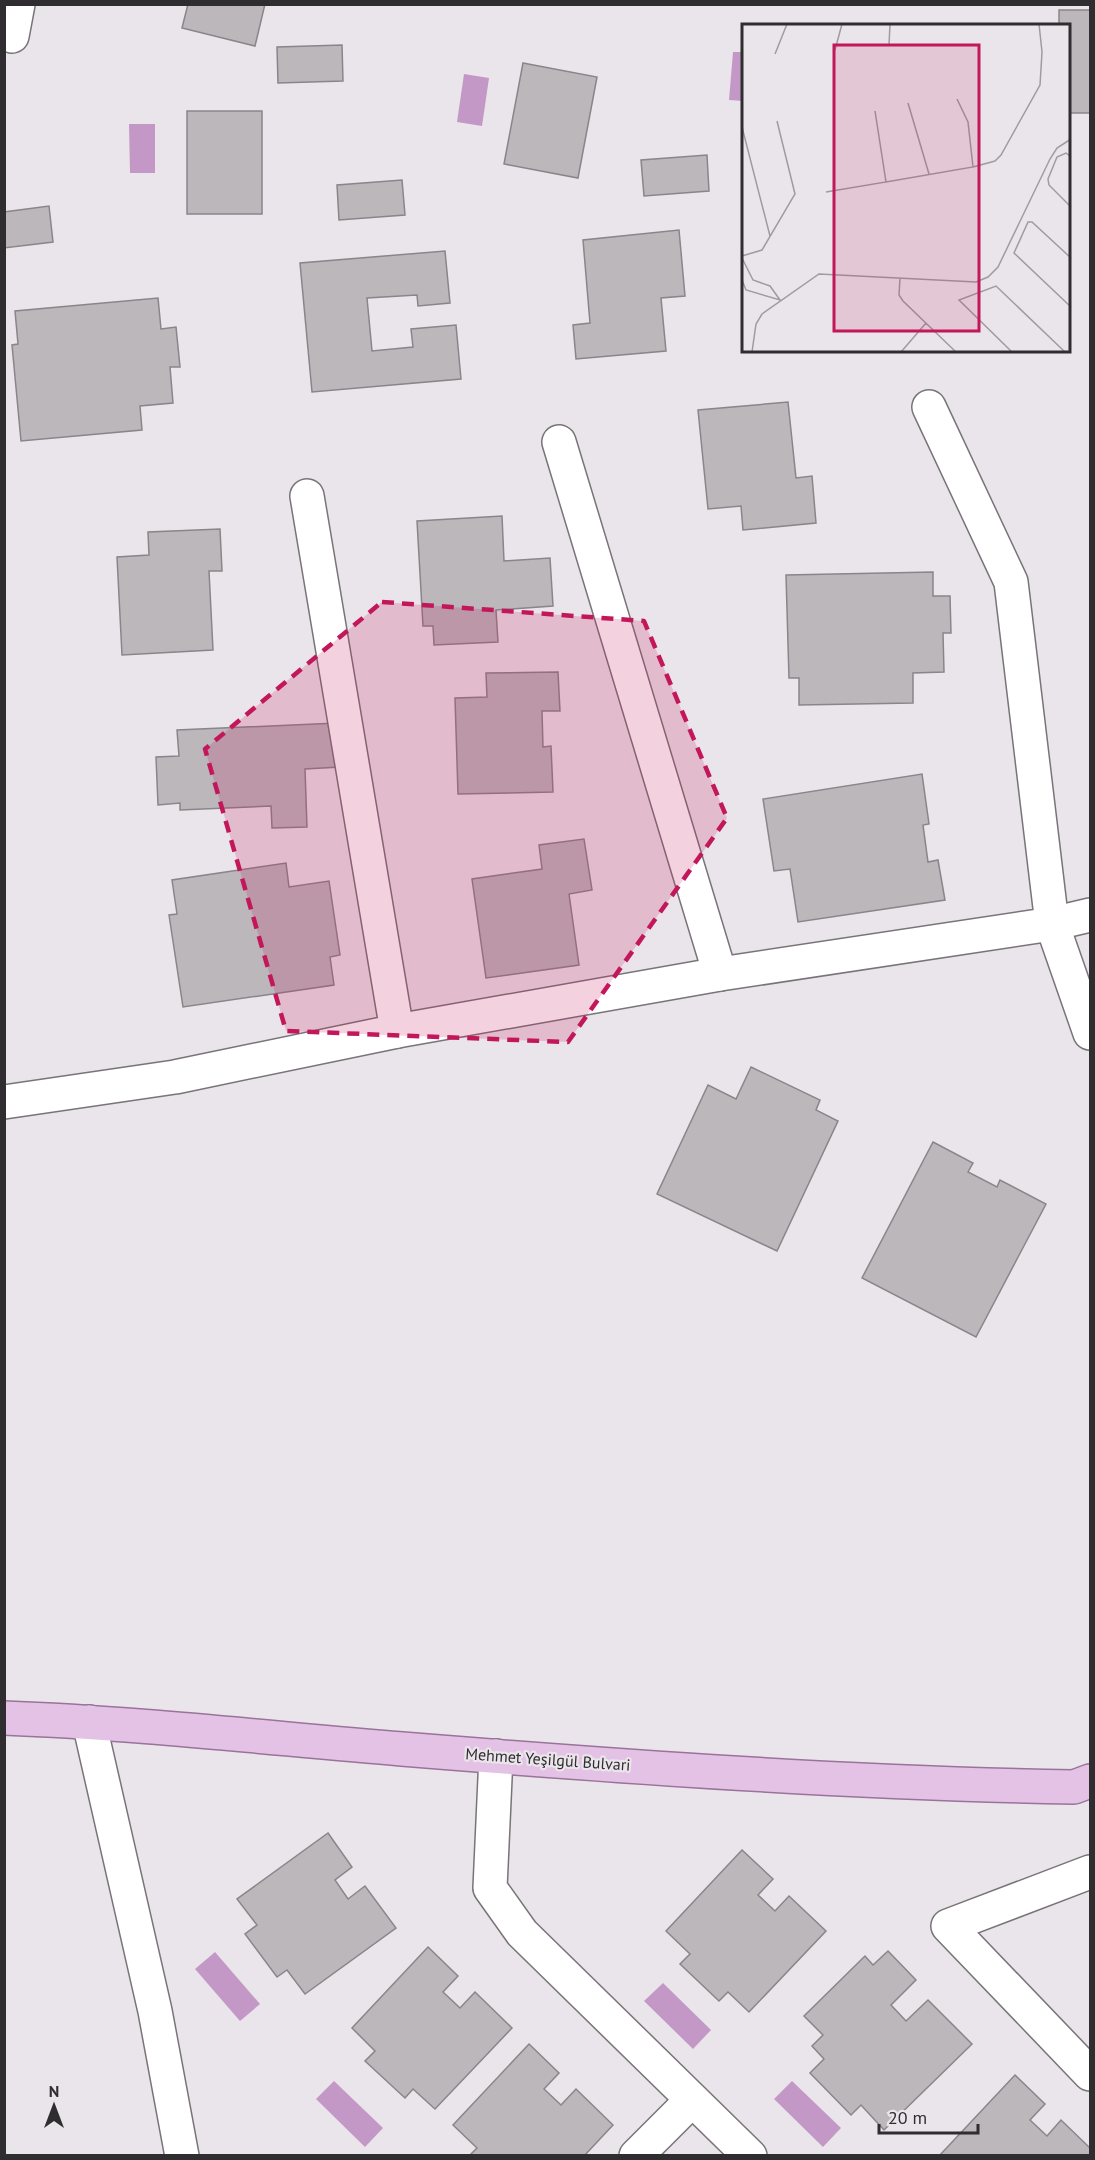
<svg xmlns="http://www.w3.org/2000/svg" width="1095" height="2160" viewBox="0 0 1095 2160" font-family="'PT Sans',sans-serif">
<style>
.water{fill:#c498c6}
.building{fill:#bbb7bb;stroke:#89858a;stroke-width:1.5}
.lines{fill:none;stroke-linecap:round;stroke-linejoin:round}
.minor-casing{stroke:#787478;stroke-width:36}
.major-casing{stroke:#99739a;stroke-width:36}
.minor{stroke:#fff;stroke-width:33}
.major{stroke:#e4c2e5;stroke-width:33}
.marked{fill:#c2185b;fill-opacity:0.2;stroke:#c2185b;stroke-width:4.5;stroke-dasharray:12 8;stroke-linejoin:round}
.labels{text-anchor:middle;stroke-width:4.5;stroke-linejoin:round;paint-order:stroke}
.street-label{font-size:16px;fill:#2f2d2f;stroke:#eae5ea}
.inset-road{fill:none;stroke:#9f9b9f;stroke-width:1.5}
.view{fill:#c2185b;fill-opacity:0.15;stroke:#c2185b;stroke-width:3}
.inset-edge{fill:none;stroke:#2f2d2f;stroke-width:3}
</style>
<rect width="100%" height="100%" fill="#eae5ea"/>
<!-- water -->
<g class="water">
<polygon points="733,52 744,52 744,101 729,100"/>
<polygon points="464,74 489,78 482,126 457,122"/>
<polygon points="129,124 155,124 155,173 130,173"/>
<polygon points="215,1952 260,2004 240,2021 195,1969"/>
<polygon points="663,1983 711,2030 693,2049 644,2001"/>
<polygon points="334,2081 383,2128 365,2147 316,2099"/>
<polygon points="792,2081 841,2128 823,2147 774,2099"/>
</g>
<!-- building -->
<g class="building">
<polygon points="188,4 265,4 255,46 182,28"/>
<polygon points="1059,10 1090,10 1090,113 1070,113 1070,26 1059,26"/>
<polygon points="342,45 343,81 278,83 277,47"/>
<polygon points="523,63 597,77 578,178 504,164"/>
<rect x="187" y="111" width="75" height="103"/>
<polygon points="707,155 709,191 644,196 641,160"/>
<polygon points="402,180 405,215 339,220 337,185"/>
<polygon points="49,206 53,242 4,248 4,212"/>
<polygon points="679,230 685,296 661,298 666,351 576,359 573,325 590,323 583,240"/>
<polygon points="445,251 450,303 418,306 417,295 367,298 372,351 413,347 411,329 456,325 461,379 312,392 300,263"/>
<polygon points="158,298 161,329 176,327 180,367 170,367 173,403 140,406 142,430 21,441 12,345 18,344 15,311"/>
<polygon points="788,402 796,478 812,476 816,523 743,530 741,506 708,509 698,410"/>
<polygon points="502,516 504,561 550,558 553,606 496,610 498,642 434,645 433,626 423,626 417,521"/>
<polygon points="220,529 222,571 209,571 213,650 122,655 117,557 149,555 148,532"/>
<polygon points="933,572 933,596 950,596 951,633 943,633 944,672 913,673 913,703 799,705 799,678 789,678 786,575"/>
<polygon points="558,672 560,711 542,711 543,747 551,746 553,792 458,794 455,698 487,697 486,673"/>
<polygon points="337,723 340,767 305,769 307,827 272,828 271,806 180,810 180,803 158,805 156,757 179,756 177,730"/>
<polygon points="922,774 929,824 923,825 928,862 938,860 945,900 798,922 790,869 774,871 763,799"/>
<polygon points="584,839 592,890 569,894 579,965 486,978 472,879 542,869 539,845"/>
<polygon points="286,863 289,887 329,881 340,955 330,957 334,985 183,1007 169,915 177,914 172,880"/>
<polygon points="751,1067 820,1100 816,1110 838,1121 777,1251 657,1194 708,1085 736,1099"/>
<polygon points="933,1142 973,1163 968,1172 997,1187 1000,1180 1046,1204 976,1337 862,1278"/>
<polygon points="328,1833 352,1867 335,1880 348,1899 365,1886 396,1928 305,1994 287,1970 277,1977 245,1934 257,1925 237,1899"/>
<polygon points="742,1850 773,1879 758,1895 775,1911 789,1896 826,1931 749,2012 728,1992 719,2001 680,1964 690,1954 666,1931"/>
<polygon points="428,1947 458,1976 443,1992 460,2008 475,1992 512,2028 435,2109 413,2089 405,2098 365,2061 375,2051 352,2028"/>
<polygon points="888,1951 916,1980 891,2005 906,2021 928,2000 972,2044 884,2130 861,2105 851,2115 810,2073 824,2059 812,2046 823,2035 804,2016 865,1956 873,1965"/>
<polygon points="529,2044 559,2073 544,2089 561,2105 576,2089 613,2125 584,2156 469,2156 477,2148 453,2125"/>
<polygon points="1015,2075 1045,2104 1030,2120 1047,2136 1061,2120 1090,2148 1090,2156 939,2156"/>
</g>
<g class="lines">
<!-- minor casing -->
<g class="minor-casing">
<g id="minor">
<polyline points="12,36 18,4"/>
<polyline points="559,442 720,974"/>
<polyline points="1090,915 1052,924 1090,1033"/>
<polyline points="397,1031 720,974 1052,924 1011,582 929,407"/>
<polyline points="4,1102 175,1077 397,1031 307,496"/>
<polyline points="89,1722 155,2011 182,2156"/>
<polyline points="496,1756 490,1888 522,1933 750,2156"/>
<polyline points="1090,1872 948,1926 1090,2074"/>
<polyline points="636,2156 692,2100"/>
</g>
</g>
<!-- major casing -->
<g class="major-casing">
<path id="major" d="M4,1718C137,1723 269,1738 402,1749C625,1767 850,1783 1074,1787L1090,1781"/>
</g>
<!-- minor -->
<use href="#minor" class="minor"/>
<!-- major -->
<use href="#major" class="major"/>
</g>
<!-- marked area -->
<path class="marked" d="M382,602L644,621L727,818L568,1042L286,1031L205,749Z"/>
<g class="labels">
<!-- street labels -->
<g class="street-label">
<text transform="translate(548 1759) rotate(4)" y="6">Mehmet Yeşilgül Bulvari</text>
</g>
</g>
<!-- overview -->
<g transform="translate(742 24)">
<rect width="328" height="328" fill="#eae5ea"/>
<path class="inset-road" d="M147,21L148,0M93,26L100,0M33,30L45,0M166,79L187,150M0,103L28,212M329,133L324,129L315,133L306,155L307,161L329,183M231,143L253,137L259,131L298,61L300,28L297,0M144,158L231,143L226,98L215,75M84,168L144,158L133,87M0,232L20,226L53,170L35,97M0,234L11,256L28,262L38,276L4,266L0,256M329,234L290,198H286L272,229L329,283M158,254L157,271L161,277L214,328M10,328L14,300L20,290L77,250L234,258L246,253L256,243L308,135L315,124L329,115M159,328L184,299M270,328L217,276L254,262L323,328"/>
<path class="view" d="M92,21H237V307H92Z"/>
<rect width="328" height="328" class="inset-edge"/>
</g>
<!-- border -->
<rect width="1095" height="2160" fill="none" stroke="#2f2d2f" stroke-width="12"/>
<!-- north arrow -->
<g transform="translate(54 2106)" stroke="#eae5ea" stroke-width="4.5" paint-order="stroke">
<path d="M0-4.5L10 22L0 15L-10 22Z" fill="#2f2d2f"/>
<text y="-9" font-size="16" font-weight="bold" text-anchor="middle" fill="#2f2d2f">N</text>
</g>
<!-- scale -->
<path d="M879 2124v9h99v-9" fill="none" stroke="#2f2d2f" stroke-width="3"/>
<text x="888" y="2124" font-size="18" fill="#2f2d2f" stroke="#eae5ea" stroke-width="4.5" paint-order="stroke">20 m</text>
</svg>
